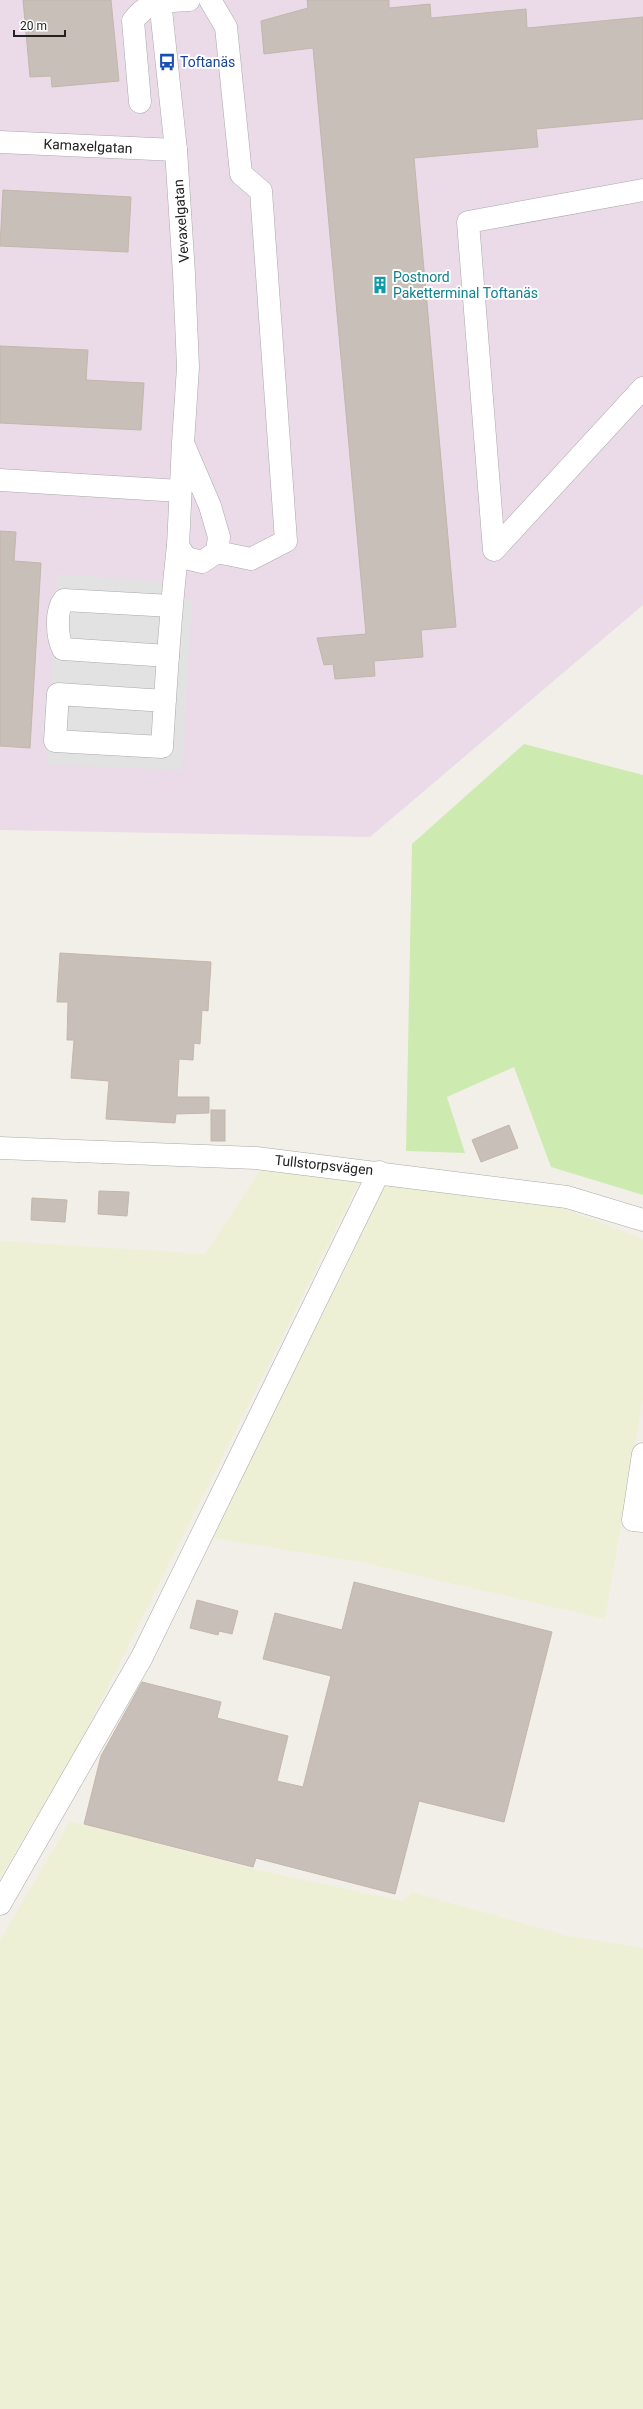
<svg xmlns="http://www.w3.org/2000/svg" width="643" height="2409" viewBox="0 0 643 2409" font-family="Roboto,sans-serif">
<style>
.industrial{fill:#ebdbe8}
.farmland{fill:#eef0d5}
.grass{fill:#cdebb0}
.parking{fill:#e2e2e2}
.building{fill:#c7bfb8;stroke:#c4b6ab}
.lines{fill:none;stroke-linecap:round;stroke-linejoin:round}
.minor-casing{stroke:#a9a9a9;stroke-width:23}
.minor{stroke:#fff;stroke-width:22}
.labels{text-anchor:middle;stroke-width:4;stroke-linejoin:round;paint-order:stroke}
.transit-label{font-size:14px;fill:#164399;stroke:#fff;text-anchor:start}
.street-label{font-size:14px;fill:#222;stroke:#fff}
.culture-label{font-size:14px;fill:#0d838f;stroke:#fff;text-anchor:start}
</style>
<rect width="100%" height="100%" fill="#f2efe9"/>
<!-- industrial -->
<polygon class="industrial" points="0,0 643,0 643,605 370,837 0,830"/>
<!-- farmland -->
<g class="farmland">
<polygon points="261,1169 361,1178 83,1737 0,1878 0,1241 205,1254"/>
<polygon points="386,1180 560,1207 643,1239 643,1398 605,1619 360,1562 212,1538"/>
<polygon points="70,1821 258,1870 402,1901 412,1892 568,1936 643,1948 643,2409 0,2409 0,1940"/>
</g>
<!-- grass -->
<polygon class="grass" points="524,744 643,775 643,1195 551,1167 514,1067 447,1097 465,1153 406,1151 412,844"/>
<!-- parking -->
<polygon class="parking" points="57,574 167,582 178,598 192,600 182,770 47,765"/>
<!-- building -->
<g class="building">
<polygon points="23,0 111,0 119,81 52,87 51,76 30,77"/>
<polygon points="307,0 389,0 389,8 430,4 431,18 526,9 527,28 643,17 643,119 536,129 538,147 414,158 456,627 421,630 423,657 374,661 375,676 335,679 333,664 324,665 317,638 366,634 313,48 264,54 261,21 308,8"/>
<polygon points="3,190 131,197 128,252 0,246"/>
<polygon points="0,346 88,350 86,380 144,383 141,430 0,423"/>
<polygon points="0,531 16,532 14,561 41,563 30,748 0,746"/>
<polygon points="60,953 211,962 208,1011 202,1010 200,1044 194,1043 193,1060 179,1059 177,1097 209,1097 209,1113 176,1114 175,1123 106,1119 109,1081 71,1078 74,1040 67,1040 68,1002 57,1002"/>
<rect x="211" y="1110" width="14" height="31"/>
<polygon points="509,1125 518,1148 481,1162 472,1140"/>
<polygon points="99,1191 129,1192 127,1216 98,1214"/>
<polygon points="32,1198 67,1200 65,1222 31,1220"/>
<polygon points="354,1582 552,1632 504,1822 419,1801 395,1894 256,1858 253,1867 84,1824 101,1756 142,1682 221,1702 217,1718 288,1736 277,1781 303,1787 331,1676 263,1659 275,1613 342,1630"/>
<polygon points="197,1600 238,1611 232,1634 219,1631 218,1635 190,1628"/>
</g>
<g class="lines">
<!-- minor casing -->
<g class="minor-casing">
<g id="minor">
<polyline points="160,0 176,150 184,274 188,367 183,443 210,506 219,537 217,552 202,562 186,558 178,546 183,443"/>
<polyline points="210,0 226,27 241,174 261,191 286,541 251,559 217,552"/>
<path d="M140,102L133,21C148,0 164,2 189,0"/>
<polyline points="0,142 176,150"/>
<polyline points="643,190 468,222 494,550 643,388"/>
<polyline points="0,480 180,491"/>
<path d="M168,656L63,649C57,637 55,611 64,600L171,606"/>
<path d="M165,701L58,694L55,741L162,747C166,680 170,613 178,546"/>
<polyline points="0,1148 256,1158 567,1197 643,1220"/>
<polyline points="643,1454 633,1520 643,1521"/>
<polyline points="0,1904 142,1657 379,1172"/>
</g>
</g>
<!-- minor -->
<use href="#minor" class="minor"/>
</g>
<!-- icons -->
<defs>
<g id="bus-bare" transform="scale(1.38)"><path d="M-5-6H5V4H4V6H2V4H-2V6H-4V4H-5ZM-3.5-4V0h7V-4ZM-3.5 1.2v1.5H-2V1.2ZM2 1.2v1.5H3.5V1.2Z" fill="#1a4fb4" stroke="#fff" stroke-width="2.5" paint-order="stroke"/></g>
<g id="building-bare" transform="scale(1.38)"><path d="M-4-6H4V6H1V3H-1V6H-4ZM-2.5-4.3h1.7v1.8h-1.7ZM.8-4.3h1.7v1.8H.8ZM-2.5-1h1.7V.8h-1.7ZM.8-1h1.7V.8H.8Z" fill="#0f9aa8" stroke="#fff" stroke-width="2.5" paint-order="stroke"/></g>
</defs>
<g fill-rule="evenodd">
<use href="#bus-bare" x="167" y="62"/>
<use href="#building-bare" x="380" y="285"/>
</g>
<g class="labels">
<!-- transit labels -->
<g class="transit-label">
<text x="180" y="67">Toftanäs</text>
</g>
<!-- street labels -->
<g class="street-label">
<text transform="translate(88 146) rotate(3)" y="5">Kamaxelgatan</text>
<text transform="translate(181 221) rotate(-94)" y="5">Vevaxelgatan</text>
<text transform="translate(324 1165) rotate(6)" y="5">Tullstorpsvägen</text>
</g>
<!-- culture labels -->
<g class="culture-label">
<text x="393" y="282">Postnord<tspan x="393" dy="16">Paketterminal Toftanäs</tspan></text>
</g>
</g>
<!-- scale -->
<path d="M14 30v6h51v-6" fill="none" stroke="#222222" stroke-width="2"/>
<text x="20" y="30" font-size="12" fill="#222222" stroke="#ffffff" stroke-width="3" paint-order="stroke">20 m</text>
</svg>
